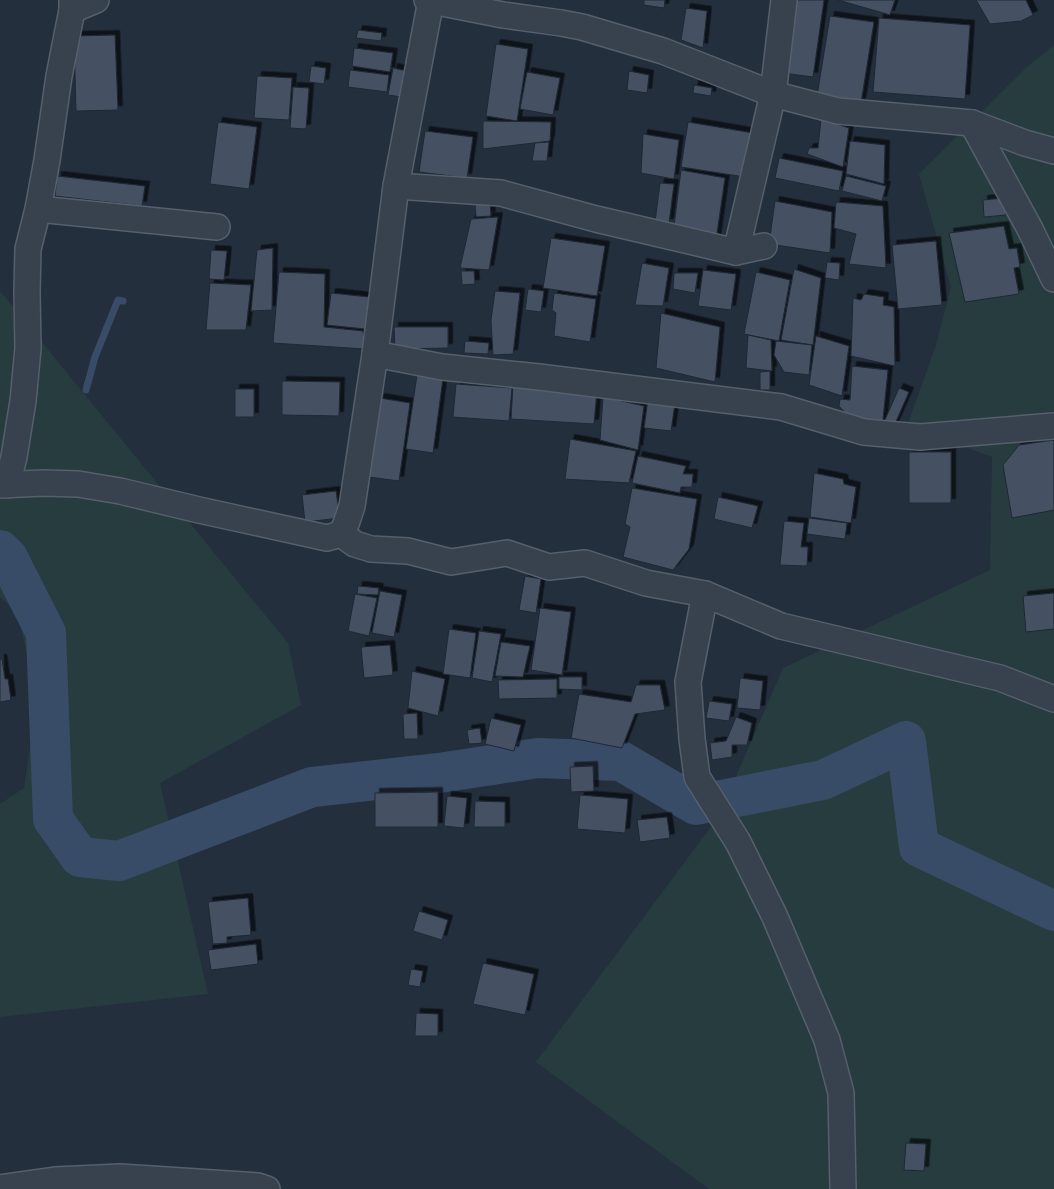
<svg xmlns="http://www.w3.org/2000/svg" width="1054" height="1189" viewBox="0 0 1054 1189" font-family="'Exo 2',sans-serif">
<style>
.green{fill:#263c3f}
.lines{fill:none;stroke-linecap:round;stroke-linejoin:round}
.stream{stroke:#394c67;stroke-width:7}
.river{stroke:#394c67;stroke-width:40}
.building{fill:#455162;stroke:#1f2835;filter:url(#shadow)}
.minor-casing{stroke:#565f6c;stroke-width:28}
.minor{stroke:#38414e;stroke-width:25}
</style>
<defs>
<filter id="shadow"><feDropShadow dx="4.5" dy="-4.5" stdDeviation="0" flood-color="#0009"/></filter>
</defs>
<rect width="100%" height="100%" fill="#242f3e"/>
<!-- green -->
<g class="green">
<polygon points="1054,45 1054,1189 709,1189 536,1062 719,816 783,668 990,570 992,457 907,426 936,345 951,287 919,174 1027,67"/>
<polygon points="0,291 288,643 301,705 160,783 208,994 0,1017 0,804 24,788 37,700 18,614 0,597"/>
</g>
<g class="lines">
<!-- stream -->
<polyline class="stream" points="86,390 95,357 118,300 123,301"/>
<!-- river -->
<polyline class="river" points="0,550 8,558 46,633 53,819 80,857 119,861 312,787 439,773 538,758 621,761 696,805 823,780 906,741 919,847 1054,911"/>
</g>
<!-- building -->
<g class="building">
<polygon points="644,0 665,0 664,8 644,5"/>
<polygon points="794,0 824,0 813,77 783,73"/>
<polygon points="838,0 895,0 890,15"/>
<polygon points="976,0 1026,0 1033,15 1021,21 990,24"/>
<polygon points="686,8 707,11 703,48 681,40"/>
<polygon points="830,16 874,22 861,103 817,96"/>
<polygon points="879,18 970,25 965,99 873,92"/>
<polygon points="358,30 382,33 381,41 356,38"/>
<polygon points="115,35 118,110 76,111 74,36"/>
<polygon points="496,44 528,49 517,121 486,116"/>
<polygon points="354,48 393,53 390,72 352,66"/>
<polygon points="311,66 326,68 324,84 309,82"/>
<polygon points="393,68 407,71 402,97 388,95"/>
<polygon points="350,70 389,75 387,92 348,87"/>
<polygon points="629,71 649,75 647,93 627,90"/>
<polygon points="527,72 560,78 553,115 520,109"/>
<polygon points="257,76 292,78 289,120 254,118"/>
<polygon points="694,85 712,88 711,96 693,93"/>
<polygon points="293,87 309,88 306,129 290,128"/>
<polygon points="821,119 849,128 843,167 807,154 809,148 818,148"/>
<polygon points="483,121 551,122 550,141 483,149"/>
<polygon points="218,122 257,127 249,189 210,184"/>
<polygon points="688,122 753,133 745,177 681,167"/>
<polygon points="425,131 473,137 467,178 419,172"/>
<polygon points="643,134 679,140 674,179 641,173"/>
<polygon points="850,141 885,145 884,184 846,174"/>
<polygon points="549,142 547,161 532,161 535,143"/>
<polygon points="779,158 843,171 839,191 775,178"/>
<polygon points="681,170 725,178 716,240 673,234"/>
<polygon points="57,176 145,186 142,206 55,196"/>
<polygon points="846,176 886,186 882,201 842,191"/>
<polygon points="660,183 674,184 669,223 655,222"/>
<polygon points="1005,198 1006,215 984,217 983,200"/>
<polygon points="775,201 832,212 830,253 769,244"/>
<polygon points="490,202 491,216 476,217 475,203"/>
<polygon points="836,202 883,206 886,268 849,264 856,234 834,228"/>
<polygon points="498,217 489,270 460,268 471,219"/>
<polygon points="1004,226 1009,249 1017,248 1020,267 1014,268 1019,294 965,302 949,233"/>
<polygon points="551,238 605,246 597,296 543,288"/>
<polygon points="936,241 942,305 898,309 892,245"/>
<polygon points="273,248 272,310 251,311 257,250"/>
<polygon points="211,250 227,251 224,280 209,279"/>
<polygon points="827,262 840,263 839,280 825,278"/>
<polygon points="642,263 669,268 663,306 635,305"/>
<polygon points="794,269 821,278 813,345 781,340"/>
<polygon points="703,270 736,274 731,310 698,306"/>
<polygon points="461,271 474,271 475,284 462,285"/>
<polygon points="279,272 325,274 324,327 363,331 365,349 273,343"/>
<polygon points="756,272 790,280 779,341 744,334"/>
<polygon points="674,273 698,273 695,293 673,289"/>
<polygon points="210,283 251,285 246,330 206,330"/>
<polygon points="528,289 544,291 541,312 525,310"/>
<polygon points="495,291 520,293 513,354 493,355 491,320"/>
<polygon points="331,293 369,297 365,329 327,325"/>
<polygon points="554,293 596,299 590,342 554,336 556,313 552,310"/>
<polygon points="864,294 884,297 883,305 894,307 895,366 851,356 853,298 861,300"/>
<polygon points="661,313 720,327 715,382 656,368"/>
<polygon points="394,327 448,327 448,348 395,349"/>
<polygon points="748,335 771,340 772,371 746,368"/>
<polygon points="816,336 849,346 842,396 809,385"/>
<polygon points="465,341 489,343 488,354 464,353"/>
<polygon points="776,341 812,345 809,375 784,372 774,355"/>
<polygon points="852,366 888,370 882,429 847,415 839,406 840,399 850,400"/>
<polygon points="770,371 770,390 760,390 760,372"/>
<polygon points="417,375 443,378 433,453 406,449"/>
<polygon points="282,381 340,382 339,416 282,415"/>
<polygon points="456,384 512,388 509,421 453,417"/>
<polygon points="513,384 597,390 594,424 511,419"/>
<polygon points="899,388 909,392 894,426 884,422"/>
<rect x="235" y="389" width="19" height="28"/>
<polygon points="603,397 644,406 638,450 600,440"/>
<polygon points="380,398 410,403 399,481 369,477"/>
<polygon points="648,399 675,403 671,431 644,428"/>
<polygon points="570,439 636,451 629,483 565,479"/>
<polygon points="1054,440 1054,510 1012,518 1003,465 1019,445"/>
<rect x="909" y="452" width="42" height="51"/>
<polygon points="638,456 686,466 683,474 693,474 692,487 681,487 680,493 632,483"/>
<polygon points="814,473 843,479 844,484 856,487 851,523 810,517"/>
<polygon points="632,488 697,499 689,549 673,570 623,557 630,527 625,524"/>
<polygon points="336,491 340,518 305,522 302,495"/>
<polygon points="718,497 758,506 752,528 714,519"/>
<polygon points="809,518 847,523 845,539 807,534"/>
<polygon points="784,521 804,523 801,547 808,547 807,566 780,565"/>
<polygon points="525,576 541,579 536,613 519,610"/>
<polygon points="358,586 379,588 378,595 357,594"/>
<polygon points="380,591 402,595 394,637 372,633"/>
<polygon points="1054,593 1054,629 1026,632 1023,596"/>
<polygon points="355,594 377,598 369,636 348,631"/>
<polygon points="540,608 571,612 562,675 531,670"/>
<polygon points="449,629 476,633 470,678 443,674"/>
<polygon points="479,631 501,634 492,682 472,678"/>
<polygon points="501,642 530,646 523,677 495,676"/>
<polygon points="390,645 393,675 364,678 361,647"/>
<polygon points="0,659 2,659 5,679 8,679 11,700 0,702"/>
<polygon points="412,671 445,679 438,716 408,708"/>
<polygon points="559,677 582,677 582,690 559,689"/>
<polygon points="740,678 763,681 760,710 737,708"/>
<polygon points="557,679 557,698 499,699 498,680"/>
<polygon points="636,685 660,685 665,710 635,714 622,748 571,738 579,694 631,702"/>
<polygon points="709,701 732,704 729,721 706,718"/>
<polygon points="417,713 418,739 404,739 403,714"/>
<polygon points="736,717 752,723 747,745 732,745 732,757 712,760 710,743 726,741"/>
<polygon points="491,718 521,725 514,751 485,744"/>
<polygon points="480,728 482,743 469,744 467,730"/>
<polygon points="593,766 594,791 571,792 570,767"/>
<polygon points="438,792 438,827 375,827 375,793"/>
<polygon points="580,795 628,799 625,833 577,829"/>
<polygon points="447,796 467,798 464,828 444,826"/>
<polygon points="475,801 505,802 505,827 474,827"/>
<polygon points="667,817 670,838 640,842 637,820"/>
<polygon points="248,898 251,935 227,937 227,943 213,944 208,902"/>
<polygon points="419,911 448,920 442,940 413,931"/>
<polygon points="256,944 258,964 211,970 208,950"/>
<polygon points="483,963 534,974 525,1015 473,1004"/>
<polygon points="411,969 423,971 420,987 408,985"/>
<polygon points="416,1013 438,1014 438,1036 415,1036"/>
<polygon points="906,1143 926,1144 924,1171 904,1170"/>
</g>
<g class="lines">
<!-- minor casing -->
<g class="minor-casing">
<g id="minor">
<polyline points="427,0 503,15 561,23 582,27 663,51 773,94 838,111 972,123 1025,143 1054,151"/>
<polyline points="72,10 96,0"/>
<polyline points="972,123 1030,229 1054,279"/>
<polyline points="396,186 501,193 596,219 736,252 764,246"/>
<polyline points="38,209 217,227"/>
<polyline points="736,252 773,94 784,0"/>
<polyline points="375,354 442,367 539,377 781,407 864,432 920,437 1054,426"/>
<polyline points="0,485 43,483 78,484 120,491 199,510 327,538 341,534 355,544 371,549 408,551 451,562 507,553 549,567 585,563 646,583 705,594 781,626 1000,678 1054,699"/>
<polyline points="7,485 14,457 23,401 28,348 27,292 28,249 38,209 47,160 59,76 72,10 72,0"/>
<polyline points="341,534 346,524 352,506 375,354 396,186 431,0"/>
<polyline points="705,594 688,682 692,739 697,777 738,842 775,917 827,1040 841,1093 843,1189"/>
<polyline points="0,1188 55,1180 120,1177 258,1186 267,1189"/>
</g>
</g>
<!-- minor -->
<use href="#minor" class="minor"/>
</g>
</svg>
